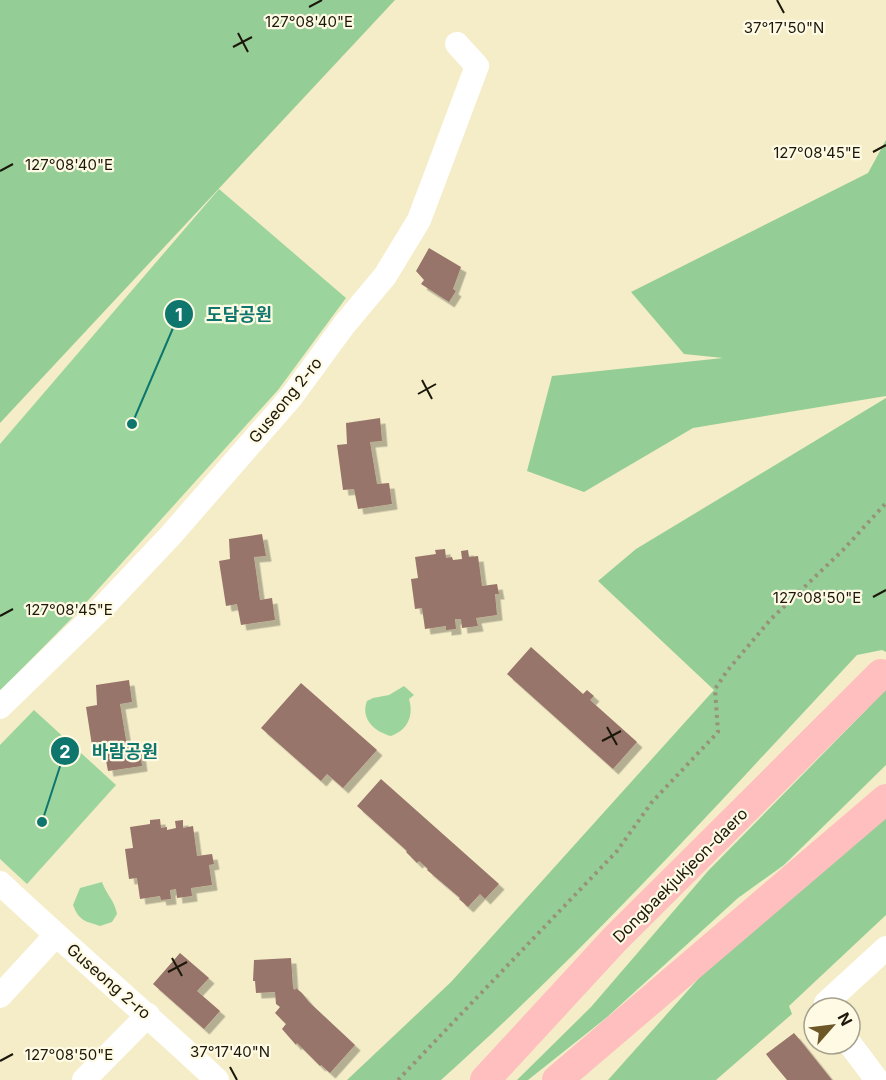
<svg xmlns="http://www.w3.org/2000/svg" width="886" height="1080" viewBox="0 0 886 1080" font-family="Inter,'Noto Sans KR',sans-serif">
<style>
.green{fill:#9bd59d}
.forest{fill:#94ce96}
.building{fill:#98746a;filter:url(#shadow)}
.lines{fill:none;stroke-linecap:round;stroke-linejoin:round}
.path{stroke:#989378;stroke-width:4;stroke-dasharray:3 4.5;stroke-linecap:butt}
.minor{stroke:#fff;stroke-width:24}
.major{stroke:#febfbe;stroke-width:30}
.ticks{fill:none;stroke:#1b180b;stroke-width:2}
.labels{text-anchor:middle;stroke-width:4.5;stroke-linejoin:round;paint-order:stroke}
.street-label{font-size:16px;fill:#1b180b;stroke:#fffae4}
.ticks-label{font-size:15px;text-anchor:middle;fill:#1b180b;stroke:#fffae4;stroke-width:4.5;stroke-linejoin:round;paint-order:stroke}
.leader{fill:none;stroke:#0f766e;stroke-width:2}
.callout-dot{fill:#0f766e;stroke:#fffae4;stroke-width:2}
.mark-label{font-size:18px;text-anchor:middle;font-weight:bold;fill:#fff}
.callout-label{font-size:18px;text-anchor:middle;font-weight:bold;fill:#0f766e;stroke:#fffae4;stroke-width:4.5;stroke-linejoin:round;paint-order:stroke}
</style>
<defs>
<filter id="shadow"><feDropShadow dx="5.5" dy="5.5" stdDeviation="0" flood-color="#0004"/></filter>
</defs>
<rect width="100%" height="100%" fill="#f5edc8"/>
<!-- green -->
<g class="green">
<polygon points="219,189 346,298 278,390 73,617 0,691 0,444"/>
<path d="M404,686L414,695L409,699C414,715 408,730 391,736C375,732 360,719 367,701L373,698L389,695Z"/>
<polygon points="34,710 116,785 27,884 0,859 0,745"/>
<path d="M102,882C106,894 115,901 117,914L112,922L100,926C85,921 79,921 73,905L80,888Z"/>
</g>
<!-- forest -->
<g class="forest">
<polygon points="0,0 395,0 0,423"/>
<polygon points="886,140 886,396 693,428 584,492 527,471 552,376 723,358 684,354 631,292 868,173"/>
<path d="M886,398V652L882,650L857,655C722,799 589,948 441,1080H347L451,982L714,690L598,581L636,549Z"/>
<polygon points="886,686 886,765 784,865 738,898 606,1018 528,1080 517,1080 591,1007 708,871 868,708"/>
<polygon points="886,818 886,915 789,1006 792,1014 716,1080 608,1080 725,949"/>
</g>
<!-- building -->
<g class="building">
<polygon points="429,248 461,267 453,289 456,291 449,302 421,284 424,280 416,271"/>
<polygon points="380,418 382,441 370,442 377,484 389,483 392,504 358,509 354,489 343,490 337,445 347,444 346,423"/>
<polygon points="262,534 266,556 254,557 260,600 272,598 275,620 241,625 237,604 226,606 219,561 230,559 229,539"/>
<polygon points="445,549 446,558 452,557 453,560 462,559 461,551 468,550 469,557 478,556 482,586 497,584 499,594 495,594 497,615 476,618 478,626 462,628 461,619 455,619 456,629 446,630 446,626 425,629 422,608 415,609 411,579 418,578 415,557 436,554 435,550"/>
<polygon points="531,647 583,694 587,690 594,696 590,700 637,742 613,769 507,674"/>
<polygon points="129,680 132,702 120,704 127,746 139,744 142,766 108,771 104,750 93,752 86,707 97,705 96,685"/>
<polygon points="301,683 377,750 343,788 327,774 321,781 261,728"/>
<polygon points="381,779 499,884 485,899 480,894 468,907 459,899 460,898 427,870 428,869 419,861 417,863 406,852 407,851 357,806"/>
<polygon points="160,819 161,828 167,827 167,830 176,828 175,821 183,820 183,828 193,826 197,856 212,854 214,864 209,865 212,885 191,888 192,896 177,898 176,889 170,890 171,899 161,900 160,896 140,899 137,878 129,879 125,849 133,848 130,827 150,824 150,820"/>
<polygon points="180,953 209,978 197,991 220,1011 204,1029 153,984"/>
<polygon points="291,958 293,988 295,990 296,988 302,993 309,1002 355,1045 330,1073 321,1065 320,1066 297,1043 296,1045 282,1029 286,1024 275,1013 280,1007 276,1004 275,992 256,993 255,981 253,981 254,960"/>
<polygon points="794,1033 800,1040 832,1080 787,1080 772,1062 766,1054"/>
</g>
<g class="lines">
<!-- path -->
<polyline class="path" points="398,1080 617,851 652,802 718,732 715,689 727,671 771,619 843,550 886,503"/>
<!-- minor -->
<g class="minor">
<polyline points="0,707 104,606 171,535 292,396 344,325 385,276 419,220 477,66 457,44"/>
<path d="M0,883C71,950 146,1013 217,1080"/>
<polyline points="0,996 56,935"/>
<polyline points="826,1008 826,1003 886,948"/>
<polyline points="850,1044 877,1080"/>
<polyline points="84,1080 148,1015"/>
</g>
<!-- major -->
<g class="major">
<polyline points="485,1080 615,939 881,674"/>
<polyline points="557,1080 886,799"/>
</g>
</g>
<!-- ticks -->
<path class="ticks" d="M777,0L784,13M309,7L322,0M238,33L248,52M233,47L252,37M873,152L886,145M0,171L13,164M422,380L432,399M418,394L436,384M873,597L886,590M0,616L13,609M607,727L617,745M602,741L621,731M172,958L182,976M168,972L187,962M0,1061L13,1054M230,1067L237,1080"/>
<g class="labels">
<!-- street labels -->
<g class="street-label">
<text transform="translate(285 400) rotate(-51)" y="6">Guseong 2-ro</text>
<text transform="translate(680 875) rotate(-45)" y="6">Dongbaekjukjeon-daero</text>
<text transform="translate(109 981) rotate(41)" y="6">Guseong 2-ro</text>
</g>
</g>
<g class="ticks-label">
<text x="309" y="27">127°08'40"E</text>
<text x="784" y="33">37°17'50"N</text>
<text x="817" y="158">127°08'45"E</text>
<text x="69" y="170">127°08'40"E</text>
<text x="817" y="603">127°08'50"E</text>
<text x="69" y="615">127°08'45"E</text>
<text x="230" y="1057">37°17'40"N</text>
<text x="69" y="1060">127°08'50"E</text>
</g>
<!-- callouts -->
<path class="leader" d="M132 424L179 314M42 822L65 751"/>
<g class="callout-dot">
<circle cx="132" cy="424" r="6"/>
<circle cx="42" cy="822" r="6"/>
<circle cx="179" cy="314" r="15"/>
<circle cx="65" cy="751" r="15"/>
</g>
<g class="mark-label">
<text x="179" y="321">1</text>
<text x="65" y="758">2</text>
</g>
<g class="callout-label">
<text x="239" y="321">도담공원</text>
<text x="125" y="758">바람공원</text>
</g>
<!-- north arrow -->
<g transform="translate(832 1026) rotate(62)"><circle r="28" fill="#fffae4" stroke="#a4a08d" stroke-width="1.5"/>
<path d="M0-4.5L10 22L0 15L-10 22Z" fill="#6d5727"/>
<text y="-9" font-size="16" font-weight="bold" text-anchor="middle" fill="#1b180b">N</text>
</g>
</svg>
